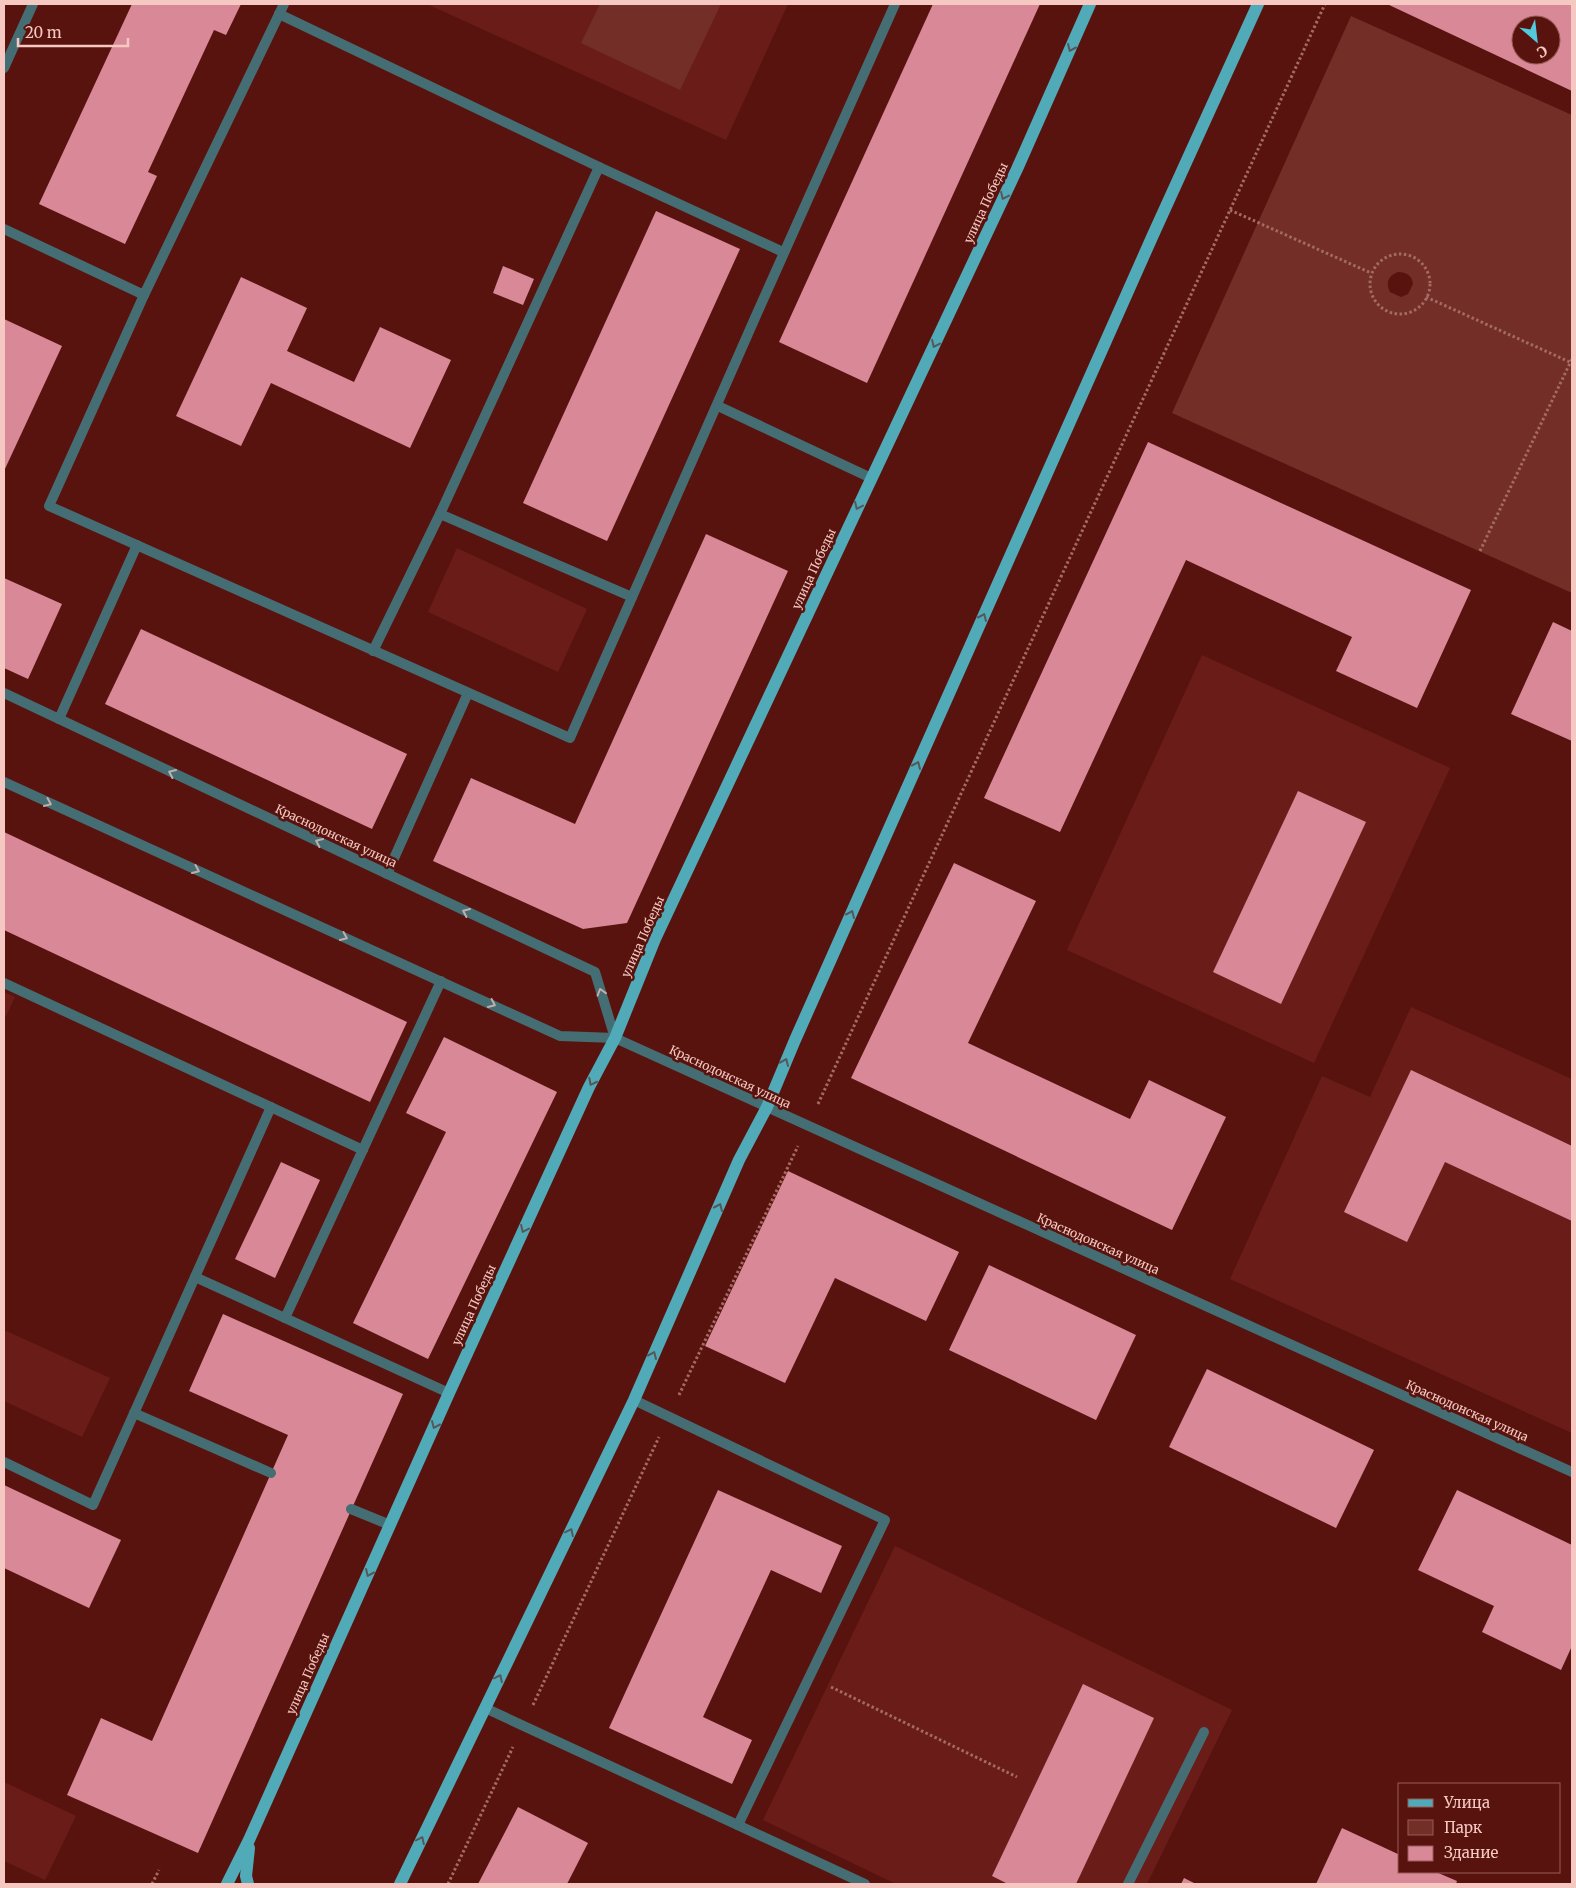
<svg xmlns="http://www.w3.org/2000/svg" width="1576" height="1888" viewBox="0 0 1576 1888" font-family="Merriweather,serif">
<style>
.built{fill:#6a1d18}
.green{fill:#722e27;fill-rule:evenodd}
.building{fill:#d98897;fill-rule:evenodd}
.lines{fill:none;stroke-linecap:round;stroke-linejoin:round}
.path{stroke:#a46a64;stroke-width:3;stroke-dasharray:2.5 2.5;stroke-linecap:butt}
.service{stroke:#456e74;stroke-width:10}
.minor{stroke:#456e74;stroke-width:10}
.tertiary{stroke:#456e74;stroke-width:10}
.primary{stroke:#51aab7;stroke-width:12}
.oneway{stroke:#55575a}
.oneway2{stroke:#c0aeab}
.labels{text-anchor:middle;stroke-width:5;stroke-linejoin:round;paint-order:stroke}
.street-label{font-size:12px;fill:#f5c9c2;stroke:#59130e}
</style>
<rect width="100%" height="100%" fill="#59130e"/>
<!-- built -->
<g class="built">
<polygon points="427,4 788,4 726,140"/>
<polygon points="457,548 587,609 558,672 428,612"/>
<polygon points="1202,655 1450,768 1314,1063 1067,950"/>
<polygon points="4,992 15,997 4,1020"/>
<polygon points="1411,1007 1572,1079 1572,1433 1230,1279 1322,1076 1370,1097"/>
<polygon points="4,1330 110,1378 82,1437 4,1401"/>
<polygon points="895,1546 1232,1710 1147,1884 896,1884 763,1820"/>
<polygon points="4,1782 76,1816 45,1880 4,1861"/>
</g>
<!-- green -->
<g class="green">
<polygon points="600,4 721,4 680,90 581,43"/>
<path d="M1351,16L1572,115V593L1172,413ZM1398,272C1407,272 1412,276 1413,284L1408,294L1401,297L1390,292C1385,283 1389,275 1398,272Z"/>
</g>
<!-- building -->
<g class="building">
<polygon points="132,4 241,4 226,35 214,30 148,172 157,176 125,244 39,204"/>
<polygon points="933,4 1040,4 867,383 779,342"/>
<path d="M1387,4H1572V91ZM1521,25H1551V55H1521Z"/>
<polygon points="656,211 740,249 607,541 523,503"/>
<polygon points="503,266 534,279 523,305 493,293"/>
<polygon points="241,277 307,308 287,351 354,382 380,327 451,360 410,448 271,383 241,446 176,416"/>
<polygon points="4,319 62,346 4,471"/>
<polygon points="1148,442 1471,590 1417,708 1336,671 1352,637 1186,560 1060,832 984,798"/>
<polygon points="706,534 788,571 627,923 583,929 433,861 471,778 575,824"/>
<polygon points="4,578 62,604 28,679 4,668"/>
<polygon points="1553,622 1572,631 1572,741 1511,714"/>
<polygon points="141,629 407,754 372,829 105,704"/>
<polygon points="1298,791 1366,822 1281,1004 1213,972"/>
<polygon points="4,832 407,1022 370,1102 4,930"/>
<polygon points="954,863 1036,901 968,1043 1130,1119 1149,1080 1226,1117 1172,1230 851,1078"/>
<polygon points="444,1037 557,1092 428,1359 353,1323 446,1132 406,1113"/>
<polygon points="1411,1070 1572,1146 1572,1221 1445,1162 1407,1242 1344,1212"/>
<polygon points="281,1162 320,1180 275,1278 235,1259"/>
<polygon points="788,1171 959,1252 926,1321 835,1278 785,1383 705,1346"/>
<polygon points="989,1265 1136,1335 1096,1420 949,1350"/>
<polygon points="223,1314 403,1394 198,1853 67,1795 101,1718 152,1741 288,1435 189,1391"/>
<polygon points="1207,1369 1374,1450 1336,1528 1169,1447"/>
<polygon points="4,1485 121,1540 89,1608 4,1568"/>
<polygon points="718,1490 842,1546 821,1593 771,1570 703,1717 752,1740 732,1784 609,1728"/>
<polygon points="1457,1490 1572,1545 1572,1646 1561,1670 1482,1632 1494,1606 1418,1570"/>
<polygon points="1083,1684 1154,1718 1076,1884 1008,1884 992,1876"/>
<polygon points="518,1807 588,1843 567,1884 478,1884"/>
<polygon points="1342,1828 1400,1855 1400,1872 1436,1872 1457,1881 1456,1884 1316,1884"/>
<polygon points="1184,1878 1196,1884 1181,1884"/>
</g>
<g class="lines">
<!-- path -->
<g class="path">
<polyline points="1230,210 1371,273"/>
<circle cx="1400" cy="284" r="30"/>
<polyline points="1426,297 1572,363"/>
<polyline points="1480,551 1572,359"/>
<polyline points="818,1104 1325,4"/>
<polyline points="679,1395 798,1146"/>
<polyline points="831,1687 1017,1777"/>
<polyline points="533,1705 659,1437"/>
<polyline points="152,1884 159,1870"/>
<polyline points="448,1884 513,1747"/>
</g>
<!-- service -->
<g class="service">
<path d="M284,4L144,295L49,506L570,738C678,493 785,248 895,4"/>
<polyline points="279,14 599,167 783,252"/>
<polyline points="4,229 144,295"/>
<polyline points="718,406 871,478"/>
<polyline points="440,514 632,597"/>
<polyline points="373,651 440,514 599,167"/>
<polyline points="59,719 137,545"/>
<polyline points="387,874 468,693"/>
<polyline points="441,981 285,1318 449,1393"/>
<polyline points="4,983 363,1150"/>
<polyline points="195,1277 285,1318"/>
<polyline points="634,1400 885,1520 738,1825"/>
<polyline points="134,1413 271,1473"/>
<polyline points="4,1462 93,1505 271,1107"/>
<polyline points="351,1509 390,1525"/>
<polyline points="485,1708 865,1884"/>
<polyline points="1128,1884 1204,1732"/>
</g>
<!-- minor -->
<g class="minor">
<polyline points="4,693 595,972 615,1038"/>
<polyline points="4,782 560,1036 615,1038 1572,1472"/>
</g>
<!-- tertiary -->
<polyline class="tertiary" points="4,68 33,4"/>
<!-- primary -->
<g class="primary">
<polyline points="227,1884 249,1840 449,1393 589,1087 615,1038 655,939 1017,169 1090,4"/>
<polyline points="248,1884 246,1876 249,1848"/>
<polyline points="400,1884 634,1400 739,1160 767,1107 795,1040 1153,235 1258,4"/>
</g>
</g>
<!-- one-way arrows -->
<defs><path id="oneway-chevron" d="M-2-3.5L2.5 0L-2 3.5" fill="none" stroke-width="1.6" stroke-linecap="round" stroke-linejoin="round" transform="scale(1.25)"/></defs>
<g class="oneway">
<use href="#oneway-chevron" transform="translate(1071 48) rotate(114)"/>
<use href="#oneway-chevron" transform="translate(1004 196) rotate(115)"/>
<use href="#oneway-chevron" transform="translate(935 344) rotate(115)"/>
<use href="#oneway-chevron" transform="translate(858 506) rotate(115)"/>
<use href="#oneway-chevron" transform="translate(983 617) rotate(-66)"/>
<use href="#oneway-chevron" transform="translate(917 765) rotate(-66)"/>
<use href="#oneway-chevron" transform="translate(851 914) rotate(-66)"/>
<use href="#oneway-chevron" transform="translate(785 1062) rotate(-67)"/>
<use href="#oneway-chevron" transform="translate(592 1082) rotate(117)"/>
<use href="#oneway-chevron" transform="translate(719 1207) rotate(-66)"/>
<use href="#oneway-chevron" transform="translate(524 1229) rotate(115)"/>
<use href="#oneway-chevron" transform="translate(653 1355) rotate(-66)"/>
<use href="#oneway-chevron" transform="translate(435 1425) rotate(114)"/>
<use href="#oneway-chevron" transform="translate(570 1532) rotate(-64)"/>
<use href="#oneway-chevron" transform="translate(369 1573) rotate(114)"/>
<use href="#oneway-chevron" transform="translate(499 1678) rotate(-64)"/>
<use href="#oneway-chevron" transform="translate(421 1840) rotate(-64)"/>
</g>
<g class="oneway2">
<use href="#oneway-chevron" transform="translate(172 773) rotate(-155)"/>
<use href="#oneway-chevron" transform="translate(48 803) rotate(24)"/>
<use href="#oneway-chevron" transform="translate(319 842) rotate(-155)"/>
<use href="#oneway-chevron" transform="translate(196 870) rotate(24)"/>
<use href="#oneway-chevron" transform="translate(466 912) rotate(-155)"/>
<use href="#oneway-chevron" transform="translate(344 937) rotate(24)"/>
<use href="#oneway-chevron" transform="translate(601 992) rotate(-107)"/>
<use href="#oneway-chevron" transform="translate(492 1004) rotate(25)"/>
</g>
<g class="labels">
<!-- street labels -->
<g class="street-label">
<text transform="translate(986 203) rotate(-65)" y="4">улица Победы</text>
<text transform="translate(814 569) rotate(-65)" y="4">улица Победы</text>
<text transform="translate(336 836) rotate(25)" y="4">Краснодонская улица</text>
<text transform="translate(643 937) rotate(-66)" y="4">улица Победы</text>
<text transform="translate(730 1077) rotate(25)" y="4">Краснодонская улица</text>
<text transform="translate(1098 1244) rotate(24)" y="4">Краснодонская улица</text>
<text transform="translate(474 1305) rotate(-65)" y="4">улица Победы</text>
<text transform="translate(1467 1411) rotate(24)" y="4">Краснодонская улица</text>
<text transform="translate(308 1674) rotate(-66)" y="4">улица Победы</text>
</g>
</g>
<!-- border -->
<rect width="1576" height="1888" fill="none" stroke="#f5c9c2" stroke-width="10"/>
<!-- legend -->
<rect x="1398" y="1783" width="162" height="90" fill="#59130e" stroke="#975c56"/>
<rect x="1408" y="1799" width="25" height="8" fill="#51aab7" stroke="#975c56"/>
<text x="1444" y="1808" font-size="15" fill="#f5c9c2">Улица</text>
<rect x="1408" y="1820" width="25" height="15" fill="#722e27" stroke="#975c56"/>
<text x="1444" y="1833" font-size="15" fill="#f5c9c2">Парк</text>
<rect x="1408" y="1846" width="25" height="15" fill="#d98897" stroke="#975c56"/>
<text x="1444" y="1858" font-size="15" fill="#f5c9c2">Здание</text>
<!-- north arrow -->
<g transform="translate(1536 40) rotate(152)"><circle r="24" fill="#59130e" stroke="#975c56"/>
<path d="M0-4L9 19L0 12L-9 19Z" fill="#53cadc"/>
<text y="-8" font-size="14" font-weight="bold" text-anchor="middle" fill="#f5c9c2">С</text>
</g>
<!-- scale -->
<path d="M18 38v8h110v-8" fill="none" stroke="#f5c9c2" stroke-width="2.5"/>
<text x="25" y="38" font-size="15" fill="#f5c9c2" stroke="#59130e" stroke-width="4" paint-order="stroke">20 m</text>
</svg>
